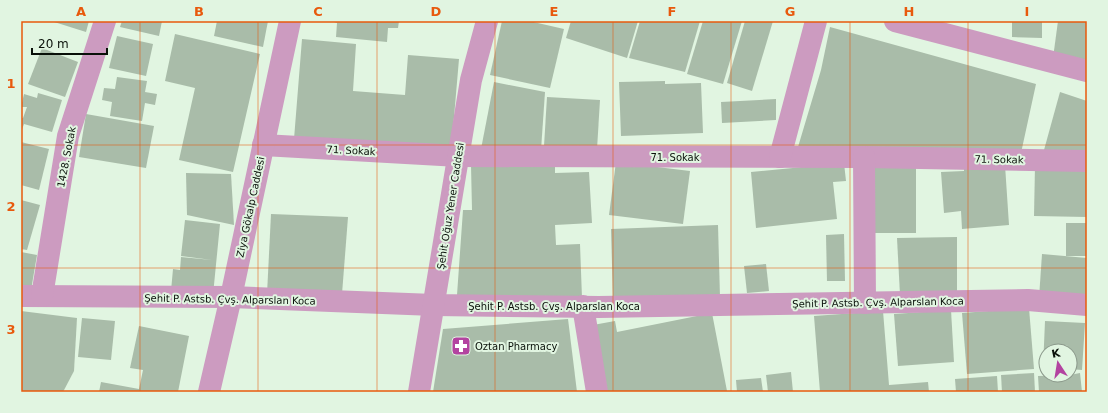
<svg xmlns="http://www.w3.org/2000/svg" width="1108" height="413" viewBox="0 0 1108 413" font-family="'DejaVu Sans',sans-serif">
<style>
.building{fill:#a9bca9}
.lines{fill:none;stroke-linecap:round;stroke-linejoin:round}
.minor{stroke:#cc9bc0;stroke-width:22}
.grid{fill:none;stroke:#e8590c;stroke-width:1;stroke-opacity:0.55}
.labels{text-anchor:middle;stroke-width:4;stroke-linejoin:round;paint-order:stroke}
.street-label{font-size:10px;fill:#091009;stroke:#e1f5e1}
.poi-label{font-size:10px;fill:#091009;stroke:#e1f5e1;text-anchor:start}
.neatline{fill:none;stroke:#e8590c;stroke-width:1.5}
.grid-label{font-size:13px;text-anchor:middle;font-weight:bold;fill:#e8590c}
</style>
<rect width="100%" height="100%" fill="#e1f5e1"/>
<!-- building -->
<g class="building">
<polygon points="51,21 89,21 86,32"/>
<polygon points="122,21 162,21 159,36 120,27"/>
<polygon points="217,21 268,21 263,47 214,36"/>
<polygon points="331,21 399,21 398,28 388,28 387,42 336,37 337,23"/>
<polygon points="502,21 529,21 564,29 550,88 490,75"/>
<polygon points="571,21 638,21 627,58 566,38"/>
<polygon points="640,21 700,21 685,72 629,58"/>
<polygon points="703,21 742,21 723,84 687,74"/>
<polygon points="745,21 773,21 752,91 727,83"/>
<polygon points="1012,21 1042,21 1042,38 1012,37"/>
<polygon points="1058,21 1087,21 1087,62 1053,58"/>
<polygon points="830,27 1036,84 1021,153 798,147 821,70"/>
<polygon points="175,34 260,54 233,172 179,160 195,88 165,81"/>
<polygon points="117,36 153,44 146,76 109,68"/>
<polygon points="302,39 356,44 353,91 405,95 408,55 459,59 451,152 294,139"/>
<polygon points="42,48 78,62 65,97 28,84"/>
<polygon points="117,77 147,81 145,92 157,94 155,105 145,103 142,121 110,116 112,102 102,100 104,88 115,89"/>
<polygon points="665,81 665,84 701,83 703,133 621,136 619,82"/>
<polygon points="494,82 545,92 541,150 481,149"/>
<polygon points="1060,92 1087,101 1087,154 1044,150"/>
<polygon points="38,93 62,100 52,132 24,124 21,132 21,118 23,118 27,107 21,107 24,94 37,98"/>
<polygon points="547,97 600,100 597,149 544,146"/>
<polygon points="776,99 776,120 722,123 721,102"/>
<polygon points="86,114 154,126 146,168 79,157"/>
<polygon points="21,142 49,149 39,190 21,185"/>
<polygon points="555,161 555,173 589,172 592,223 555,225 556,245 580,244 582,298 457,295 463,210 472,210 471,165"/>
<polygon points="616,162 690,171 683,224 609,215"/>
<polygon points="844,163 846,181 833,182 837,219 756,228 751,172"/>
<polygon points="1005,165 1009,225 962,229 961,211 944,213 941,172 964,171 964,168"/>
<rect x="870" y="166" width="46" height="67"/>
<polygon points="1035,166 1087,167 1087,217 1034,216"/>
<polygon points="186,173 231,174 234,225 187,215"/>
<polygon points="21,200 40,205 27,250 21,249"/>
<polygon points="271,214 348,217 342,294 267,294"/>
<polygon points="185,220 220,224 213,295 171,291 173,269 180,270 181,257 212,260 181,256"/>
<rect x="1066" y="223" width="21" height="33"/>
<polygon points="718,225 720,297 613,299 611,229"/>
<polygon points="844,234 845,281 827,281 826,235"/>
<polygon points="957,237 957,295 900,295 897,238"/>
<polygon points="21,252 37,255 30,296 21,294"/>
<polygon points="1042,254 1087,258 1087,302 1039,298"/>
<polygon points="766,264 769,291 747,293 744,266"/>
<polygon points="1029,308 1034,369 967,374 962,313"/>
<polygon points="951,310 954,362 898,366 894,314"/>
<polygon points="21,311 77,318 74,371 63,392 21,392"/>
<polygon points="883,311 889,385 928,382 929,392 820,392 814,316"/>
<polygon points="712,313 727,391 607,392 593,325 615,321 617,332"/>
<polygon points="82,318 115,321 111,360 78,357"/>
<polygon points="568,319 577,392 433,392 443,329"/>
<polygon points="1045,321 1085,323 1082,370 1070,369 1070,351 1046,351 1046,368 1043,368"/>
<polygon points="139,326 189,336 178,392 99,392 101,382 139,389 143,370 130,368"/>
<polygon points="791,372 793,392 768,392 766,375"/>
<polygon points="1034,373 1035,392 1002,392 1001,375"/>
<polygon points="1080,373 1082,392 1039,392 1038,376 1070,375"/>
<polygon points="997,376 998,392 956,392 955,379"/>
<polygon points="761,378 763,392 737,392 736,380"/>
</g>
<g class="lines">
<!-- minor -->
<g class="minor">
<polyline points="895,21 1087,71"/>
<polyline points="263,145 459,156 864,157 1087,161"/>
<polyline points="780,157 816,21"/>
<polyline points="864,157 865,303"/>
<polyline points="21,296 231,297 434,305 599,307 1028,300 1087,305"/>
<polyline points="42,296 68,136 105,21"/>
<polyline points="583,306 597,392"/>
<polyline points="209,392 231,297 290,21"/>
<polyline points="419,392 471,80 487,21"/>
</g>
</g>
<!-- grid -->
<path class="grid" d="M140,21V392M258,21V392M377,21V392M495,21V392M613,21V392M731,21V392M850,21V392M968,21V392M21,145H1087M21,268H1087"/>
<!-- icons -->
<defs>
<g id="pharmacy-square" transform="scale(1)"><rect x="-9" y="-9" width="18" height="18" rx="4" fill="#b343a0" stroke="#e1f5e1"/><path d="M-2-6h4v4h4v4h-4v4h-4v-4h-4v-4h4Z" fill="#fff"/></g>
</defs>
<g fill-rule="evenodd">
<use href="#pharmacy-square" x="461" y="346"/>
</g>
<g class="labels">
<!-- street labels -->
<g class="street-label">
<text transform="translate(351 150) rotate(3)" y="4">71. Sokak</text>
<text transform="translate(66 157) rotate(-79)" y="4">1428. Sokak</text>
<text x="675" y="161">71. Sokak</text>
<text transform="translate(999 159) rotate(1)" y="4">71. Sokak</text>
<text transform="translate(450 206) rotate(-81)" y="4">Şehit Oğuz Yener Caddesi</text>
<text transform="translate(250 207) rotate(-78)" y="4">Ziya Gökalp Caddesi</text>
<text transform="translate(230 299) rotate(1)" y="4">Şehit P. Astsb. Çvş. Alparslan Koca</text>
<text transform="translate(878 302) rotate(-1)" y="4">Şehit P. Astsb. Çvş. Alparslan Koca</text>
<text x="554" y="310">Şehit P. Astsb. Çvş. Alparslan Koca</text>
</g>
<!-- poi labels -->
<g class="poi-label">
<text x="475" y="350">Oztan Pharmacy</text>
</g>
</g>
<!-- border -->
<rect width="1108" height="413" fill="none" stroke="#e1f5e1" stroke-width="44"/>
<!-- north arrow -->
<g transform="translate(1058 363) rotate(348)"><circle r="19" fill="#e1f5e1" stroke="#8b998b"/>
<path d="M0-3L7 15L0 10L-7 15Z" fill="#b343a0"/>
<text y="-6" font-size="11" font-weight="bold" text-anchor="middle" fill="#091009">K</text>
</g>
<!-- scale -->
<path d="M32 48v6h75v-6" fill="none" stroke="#091009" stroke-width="2"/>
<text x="38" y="48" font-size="12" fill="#091009" stroke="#e1f5e1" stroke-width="3" paint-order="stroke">20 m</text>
<rect x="22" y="22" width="1064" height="369" class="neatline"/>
<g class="grid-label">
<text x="81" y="16">A</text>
<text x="199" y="16">B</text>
<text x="318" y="16">C</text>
<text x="436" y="16">D</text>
<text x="554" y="16">E</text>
<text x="672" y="16">F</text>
<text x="790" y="16">G</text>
<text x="909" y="16">H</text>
<text x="1027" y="16">I</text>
<text x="11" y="88">1</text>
<text x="11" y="211">2</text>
<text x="11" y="334">3</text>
</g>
</svg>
